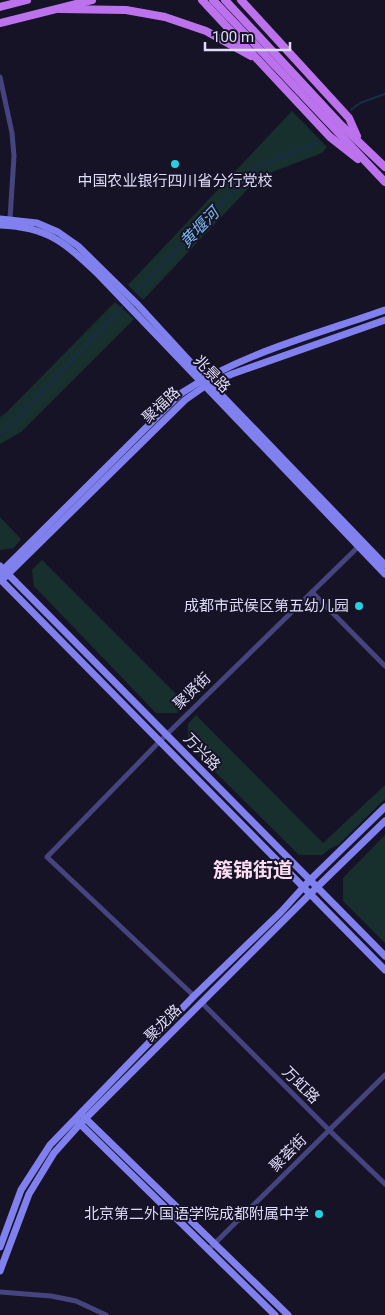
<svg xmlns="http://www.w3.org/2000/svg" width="385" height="1315" viewBox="0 0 385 1315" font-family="Roboto,'Noto Sans SC',sans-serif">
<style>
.green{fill:#172f2d}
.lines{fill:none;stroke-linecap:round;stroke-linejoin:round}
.stream{stroke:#182d4a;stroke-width:2}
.street{stroke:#45447e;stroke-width:5}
.secondary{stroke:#8080ee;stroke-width:7}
.primary{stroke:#bb72ec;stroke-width:8}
.poi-dot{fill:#22d2e1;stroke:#161326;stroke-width:2}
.labels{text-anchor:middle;stroke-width:4;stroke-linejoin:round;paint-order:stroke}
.poi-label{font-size:15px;fill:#dfdcfa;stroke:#161326;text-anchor:end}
.street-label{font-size:15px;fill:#dfdcfa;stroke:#161326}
.water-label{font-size:16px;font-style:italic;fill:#78b9ed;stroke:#161326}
.district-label{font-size:20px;font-weight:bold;fill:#fbdef1;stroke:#161326}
</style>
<rect width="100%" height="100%" fill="#161326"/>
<!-- green -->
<g class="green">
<polygon points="292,111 327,147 322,153 259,177 143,300 128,285"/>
<polygon points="115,302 134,319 21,432 0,444 0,417 6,413"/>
<polygon points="0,517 21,539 14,548 0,550"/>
<polygon points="42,560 187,705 177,713 156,713 34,586 32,570"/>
<polygon points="196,715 323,843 385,785 385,799 338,845 331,848 322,855 299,855 188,745 188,724"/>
<polygon points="385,835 385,943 343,901 343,878"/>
</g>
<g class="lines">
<!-- stream -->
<g class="stream">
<polyline points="351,110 360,103 385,94"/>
<polyline points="136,292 257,167 319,142"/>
<polyline points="0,433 6,431 122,307"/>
</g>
<!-- street -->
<g class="street">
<polyline points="0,77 12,133 14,156 10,219"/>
<polyline points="312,592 385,666"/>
<polyline points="194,996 47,857 160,741 358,547"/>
<polyline points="202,1003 329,1130 385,1184"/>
<polyline points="208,1250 385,1075"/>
<polyline points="0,1292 51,1296 76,1301 106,1315"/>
</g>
<!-- secondary -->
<g class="secondary">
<polyline points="0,219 37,223 58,232 78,246 138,305 205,378 385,565"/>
<path d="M0,225C49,227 65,243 99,275L385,574"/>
<polyline points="0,566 385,956"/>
<path d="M0,573L180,394C240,354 317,334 385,310"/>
<polyline points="5,577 185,400 205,386 232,374 385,320"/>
<polyline points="0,579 385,970"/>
<polyline points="84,1117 288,1315"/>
<polyline points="78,1122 275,1315"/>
<polyline points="0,1247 21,1190 50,1145 194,996 281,912 309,881 385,807"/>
<polyline points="0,1271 29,1194 54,1153 80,1124 310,894 385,821"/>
</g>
<!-- primary -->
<g class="primary">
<polyline points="202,0 330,137 358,159"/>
<polyline points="213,0 385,182"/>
<polyline points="225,0 341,125 385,167"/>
<polyline points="241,0 349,118 357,136"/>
<polyline points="0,7 27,0"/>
<polyline points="60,9 126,10 165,17 206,31 251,56"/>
<polyline points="0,23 92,0"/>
</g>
</g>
<!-- markers -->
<g class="poi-dot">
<circle cx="175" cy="164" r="5"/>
<circle cx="359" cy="606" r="5"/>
<circle cx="319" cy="1214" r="5"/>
</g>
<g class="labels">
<!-- poi labels -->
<g class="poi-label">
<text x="175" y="186" text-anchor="middle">中国农业银行四川省分行党校</text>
<text x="349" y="611">成都市武侯区第五幼儿园</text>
<text x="309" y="1219">北京第二外国语学院成都附属中学</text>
</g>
<!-- street labels -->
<g class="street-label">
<text transform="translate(212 374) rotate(46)" y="5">兆景路</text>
<text transform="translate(161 405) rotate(-43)" y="5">聚福路</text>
<text transform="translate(192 691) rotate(-44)" y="5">聚贤街</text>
<text transform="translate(202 752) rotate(46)" y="5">万兴路</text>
<text transform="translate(163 1023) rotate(-45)" y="5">聚龙路</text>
<text transform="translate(301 1085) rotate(45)" y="5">万虹路</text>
<text transform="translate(288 1153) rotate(-45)" y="5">聚荟街</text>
</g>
<!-- water labels -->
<g class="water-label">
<text transform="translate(199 227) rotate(-46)" y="6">黄堰河</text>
</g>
<!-- district labels -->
<g class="district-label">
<text x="253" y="877">簇锦街道</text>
</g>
</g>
<!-- scale -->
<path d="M205 42v8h85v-8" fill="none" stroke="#dfdcfa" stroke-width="2.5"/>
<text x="212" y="42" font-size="15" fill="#dfdcfa" stroke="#161326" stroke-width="4" paint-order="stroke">100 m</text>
</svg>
